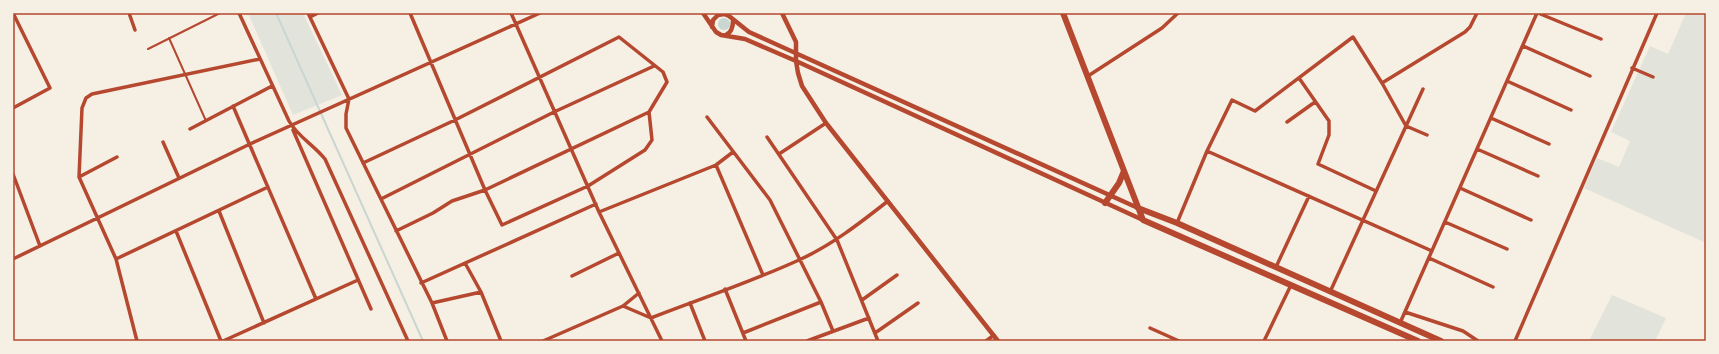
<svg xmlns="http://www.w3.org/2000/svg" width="1719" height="354" font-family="'PT Sans Narrow',sans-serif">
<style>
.green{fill:#e2e4dc}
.water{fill:#c9d6d2}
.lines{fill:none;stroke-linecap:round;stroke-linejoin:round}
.stream{stroke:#c9d6d2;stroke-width:2}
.service{stroke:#b5482f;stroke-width:2}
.minor{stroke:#b5482f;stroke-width:3.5}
.tertiary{stroke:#b5482f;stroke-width:4.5}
.primary{stroke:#b5482f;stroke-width:6}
.neatline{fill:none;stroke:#b5482f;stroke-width:1.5}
</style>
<rect width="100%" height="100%" fill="#f6efe4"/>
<path class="green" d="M248 13H303L342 95 293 115Z
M1686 13H1706V243L1584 188 1597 158 1619 167 1630 141 1611 132 1650 46 1668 54Z
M1612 295 1666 318 1655 341H1589Z"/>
<path class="water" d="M718 24a6 6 0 1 1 12 0a6 6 0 1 1-12 0Z"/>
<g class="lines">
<path class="stream" d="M276 13 423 341"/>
<path class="service" d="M169 38 206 121
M148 49 220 13"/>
<path class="minor" d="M129 13 135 30
M239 13 289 121C298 137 313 144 325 159L408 341
M308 13 349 99 346 114V128L432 303 447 341
M410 13 485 190 502 225 588 186 645 150 652 140 649 112
M511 13 599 212 662 341
M1538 13 1601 39
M310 17 318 13
M1523 46 1590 76
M1632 68 1653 77
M1088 76 1162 28 1178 13
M1299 78 1329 121V135L1318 164 1376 191
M1507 81 1571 110
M1382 83 1465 32 1470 27 1477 13
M233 106 316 299
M13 108 50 88 14 15
M707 117 770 200 821 302 833 331
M1491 118 1549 144
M1287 122 1315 102
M190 129 272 86
M293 130 371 309
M767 137 837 240 878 341
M163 142 179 178
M1477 149 1538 176
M1207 151 1432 251
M779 154 826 123
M363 163 455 120 619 37 663 72 667 82 649 112 485 190 452 201 433 213 396 231
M716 165 763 275
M13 174 40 246
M79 177 117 157
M1460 188 1531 220
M381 199 554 112 654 66
M219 211 264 323
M599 212 716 165 733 152
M1445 222 1507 249
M1177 223 1207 151 1232 100 1255 111 1353 37 1382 83 1406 126 1427 135
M176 231 221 341
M1429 258 1493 287
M13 259 250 144 540 13
M116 259 268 187
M465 263 481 292 501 341
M1276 267 1309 196
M572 276 619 253
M421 283 596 204
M725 289 746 341
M1330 292 1423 89
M862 300 897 275
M432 303 481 292
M690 303 705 341
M623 306 651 318C700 299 751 282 799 260 832 245 860 223 888 201
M1405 312 1463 331 1478 341
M1400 323 1537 13
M1150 328 1179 341
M743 333 821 302
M875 333 918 303
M137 341 116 259 79 177 82 108 86 98 92 94 260 59
M223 341 358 280
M543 341 623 306 639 293
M807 341 869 318
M986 341 994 335
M1264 341 1291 285
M1515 341 1657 13"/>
<path class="tertiary" d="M703 13 716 32 721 35 745 39 796 61 1143 220
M722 13 729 16 749 32 1138 208
M782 13 796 42V61L798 73 802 86 826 123 998 341
M712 27 713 20 718 15 724 14
M726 35C732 32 733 27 733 21"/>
<path class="primary" d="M1063 13 1143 220 1418 341
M1105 203 1119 183 1124 171
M1138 208 1177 223 1441 341"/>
</g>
<rect width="1719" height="354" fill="none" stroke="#f6efe4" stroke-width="28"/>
<rect x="14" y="14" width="1691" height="326" class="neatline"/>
</svg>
